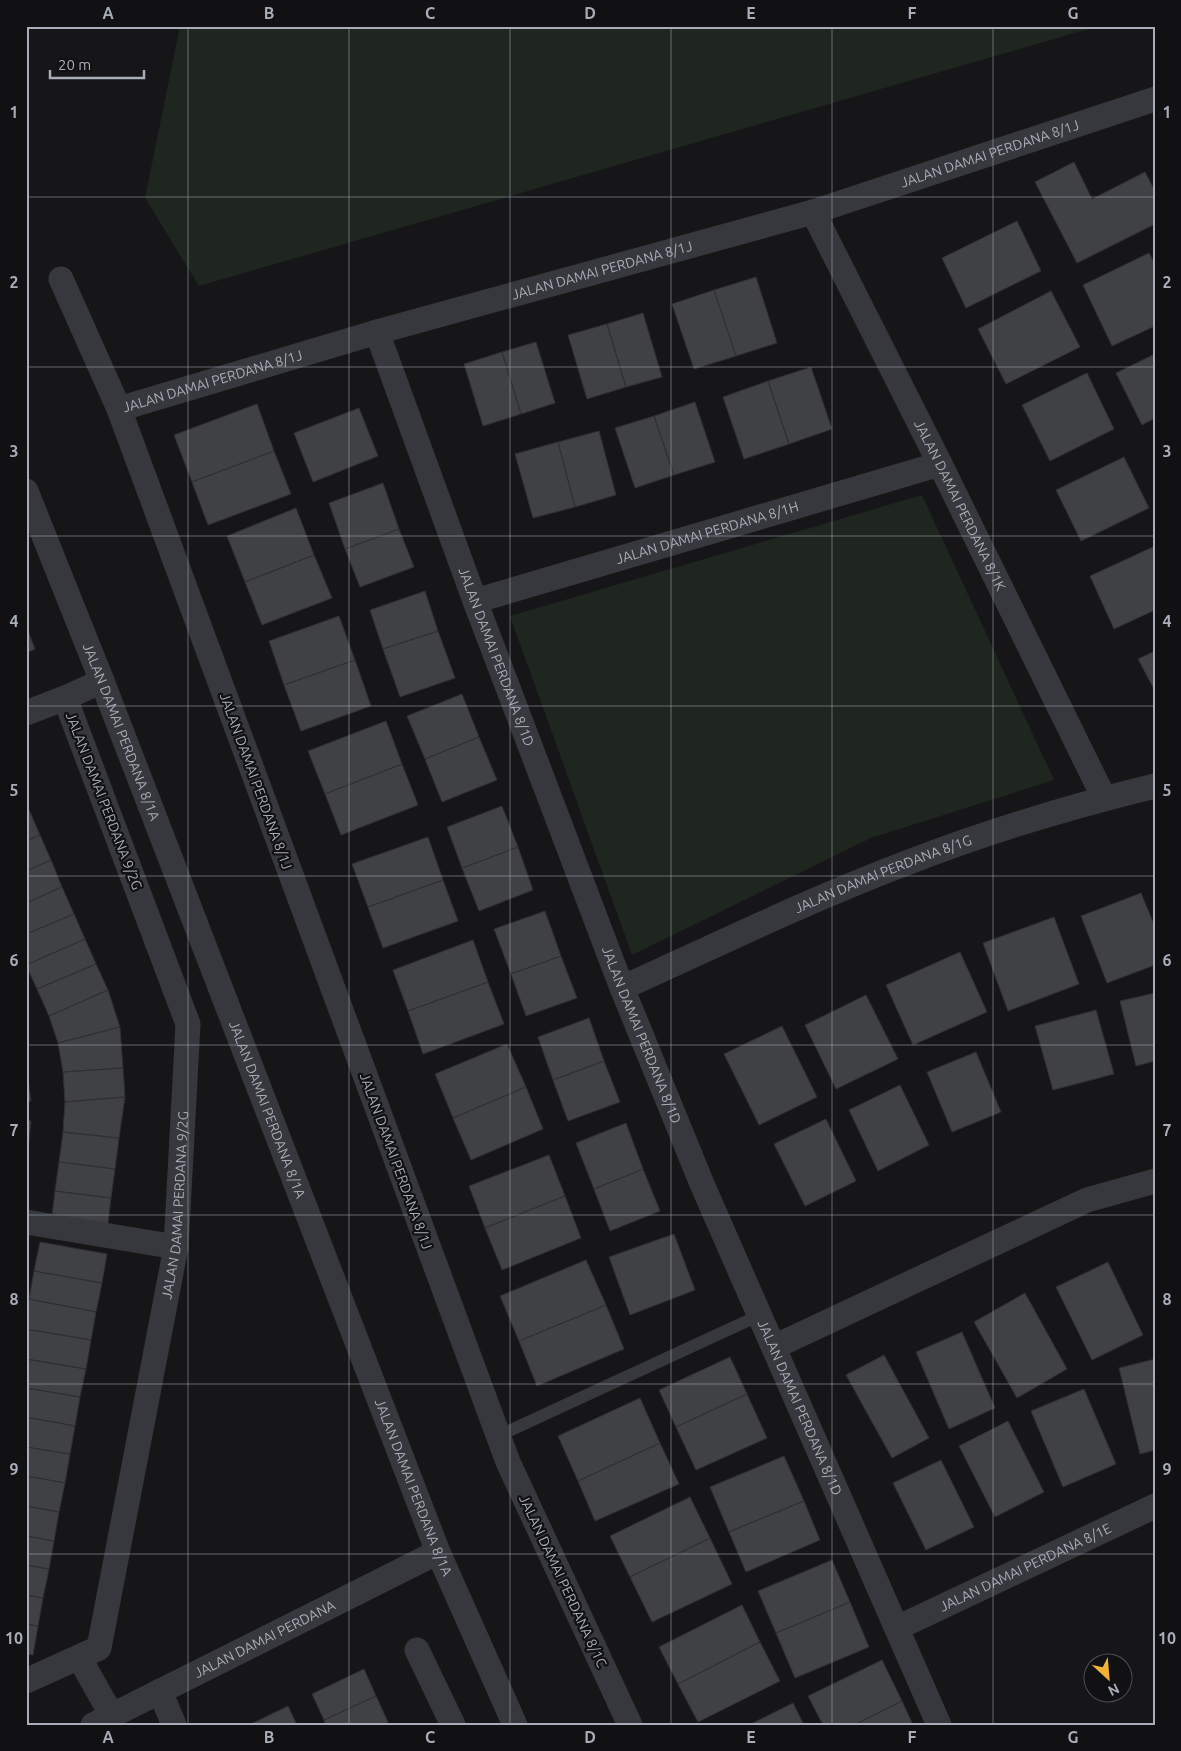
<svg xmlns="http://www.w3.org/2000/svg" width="1181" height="1751" font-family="Ubuntu,sans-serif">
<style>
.green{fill:#1e261f}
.building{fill:#404145;stroke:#303034}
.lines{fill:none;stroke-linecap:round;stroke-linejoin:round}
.service{stroke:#37383d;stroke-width:12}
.minor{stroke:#37383d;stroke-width:25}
.grid{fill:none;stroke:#a8adb8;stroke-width:1;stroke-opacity:0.55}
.labels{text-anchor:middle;stroke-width:4.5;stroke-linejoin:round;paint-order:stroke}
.street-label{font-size:14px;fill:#a8adb8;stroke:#111113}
.neatline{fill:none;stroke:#a8adb8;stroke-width:2}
.grid-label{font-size:16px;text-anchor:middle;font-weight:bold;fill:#a8adb8}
</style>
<rect width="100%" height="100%" fill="#161618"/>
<path class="green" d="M180 26H1099L199 286 145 198Z
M922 495 1054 780 871 838 632 955 510 616Z"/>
<path class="building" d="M1074 162 1092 199 1145 172 1155 191V224L1077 263 1035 182Z
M1017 221 1041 271 966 308 942 258Z
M1149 253 1155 264V326L1112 346 1083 285Z
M756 277 777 343 736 356 714 290Z
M714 290 736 356 694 369 672 304Z
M1051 291 1080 347 1006 384 978 329Z
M643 313 662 377 626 387 607 324Z
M607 324 626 387 587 399 568 335Z
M536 342 555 403 521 414 502 352Z
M502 352 521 414 483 426 464 364Z
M1155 354V418L1142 425 1116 373Z
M811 367 832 429 789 444 768 381Z
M1087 373 1114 429 1050 461 1022 405Z
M768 381 789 444 744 459 723 397Z
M695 402 715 462 674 475 654 416Z
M257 404 274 451 192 482 174 435Z
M359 408 378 456 313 482 294 433Z
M654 416 674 475 635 488 615 428Z
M599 431 616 495 575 507 558 442Z
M558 442 575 507 533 518 515 454Z
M274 451 291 494 208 525 192 482Z
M1124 457 1149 508 1081 541 1056 490Z
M383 483 399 529 345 549 329 503Z
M296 508 314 555 245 582 227 536Z
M399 529 414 567 360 587 345 549Z
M1155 546V610L1114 629 1090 576Z
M314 555 332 598 262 625 245 582Z
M425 591 438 631 383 649 370 610Z
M339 616 355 660 284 685 269 641Z
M26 626 35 649 26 653Z
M438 631 455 678 400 697 383 649Z
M1155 651V691L1138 659Z
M355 660 371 706 301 731 284 685Z
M462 694 479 737 425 759 407 716Z
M386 721 402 764 325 794 308 751Z
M479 737 497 780 442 802 425 759Z
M402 764 418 805 341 835 325 794Z
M502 806 518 847 462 868 447 827Z
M29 810 40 835 26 841V811Z
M40 835 51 860 26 871V841Z
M428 837 443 880 368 907 352 864Z
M518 847 533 890 479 911 462 868Z
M51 860 62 887 26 903V871Z
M443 880 458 921 383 948 368 907Z
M62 887 74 914 26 934V903Z
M1141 893 1155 927V965L1107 983 1081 916Z
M545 911 561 956 511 974 494 929Z
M74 914 85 939 26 965V934Z
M1054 917 1079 984 1008 1011 983 943Z
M85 939 96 964 37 989 26 965Z
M473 940 488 982 408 1011 393 970Z
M960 952 987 1012 913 1045 886 985Z
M561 956 577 998 526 1016 511 974Z
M96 964 108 990 49 1016 37 989Z
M488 982 504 1024 423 1054 408 1011Z
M108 990 120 1027 58 1043 49 1016Z
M1155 993V1061L1136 1066 1120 1001Z
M866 995 898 1059 836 1089 805 1025Z
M1096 1010 1114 1074 1053 1090 1035 1026Z
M589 1018 604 1061 553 1080 538 1037Z
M782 1026 817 1097 759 1125 724 1054Z
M120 1027 123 1068 63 1072 58 1043Z
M507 1044 526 1087 453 1118 435 1074Z
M976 1052 1001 1112 952 1132 927 1072Z
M604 1061 620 1102 568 1121 553 1080Z
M26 1066 31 1101H26Z
M123 1068 125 1097 65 1102 63 1072Z
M900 1085 929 1145 878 1171 849 1110Z
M526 1087 543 1129 471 1160 453 1118Z
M125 1097 119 1138 63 1132 65 1102Z
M826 1119 856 1181 805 1206 774 1144Z
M26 1120 31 1121 28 1149H26Z
M626 1123 643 1169 594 1189 576 1143Z
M63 1132 119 1138 115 1169 59 1162Z
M549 1155 565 1196 485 1228 469 1186Z
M59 1162 115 1169 111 1198 55 1191Z
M643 1169 660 1211 610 1231 594 1189Z
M55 1191 111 1198 107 1231 51 1224Z
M565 1196 581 1238 502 1270 485 1228Z
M674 1234 695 1290 630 1315 609 1257Z
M40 1242 107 1254 102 1283 34 1271Z
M586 1260 606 1305 519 1341 500 1296Z
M1108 1262 1143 1335 1092 1360 1056 1287Z
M34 1271 102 1283 96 1312 29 1299Z
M1025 1293 1067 1369 1017 1398 974 1322Z
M29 1299 96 1312 91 1340 26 1329V1314Z
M606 1305 624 1349 537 1386 519 1341Z
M26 1329 91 1340 86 1369 26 1359Z
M962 1332 995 1408 949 1429 916 1352Z
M884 1355 929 1438 892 1458 846 1375Z
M730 1357 747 1394 676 1427 659 1390Z
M26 1359 86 1369 80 1397 26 1388Z
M1155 1359V1450L1140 1454 1119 1368Z
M26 1388 80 1397 75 1426 26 1417Z
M1084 1389 1116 1464 1063 1487 1031 1411Z
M747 1394 767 1438 696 1470 676 1427Z
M640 1398 660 1443 578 1481 558 1436Z
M26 1417 75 1426 70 1454 26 1447Z
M1008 1421 1044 1492 995 1517 959 1446Z
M660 1443 679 1484 595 1521 578 1481Z
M26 1447 70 1454 65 1483 26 1476Z
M784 1456 804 1501 729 1532 710 1487Z
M941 1460 974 1527 926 1550 893 1483Z
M26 1476 65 1483 59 1512 26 1506Z
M690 1497 710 1538 630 1577 610 1536Z
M804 1501 820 1540 746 1572 729 1532Z
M26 1506 59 1512 54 1541 26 1536Z
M26 1536 54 1541 49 1569 26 1565Z
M710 1538 732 1584 652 1622 630 1577Z
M832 1560 850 1602 776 1633 758 1591Z
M26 1565 49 1569 43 1598 26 1595Z
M26 1595 43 1598 38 1626 26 1624Z
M850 1602 869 1647 795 1678 776 1633Z
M742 1605 760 1642 678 1684 659 1647Z
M26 1624 38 1626 33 1655 26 1654Z
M760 1642 780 1681 698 1722 678 1684Z
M882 1660 902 1701 854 1725H823L808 1696Z
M364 1669 376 1696 324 1720 312 1694Z
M376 1696 388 1722 383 1725H326L324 1720Z
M902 1701 913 1725H854Z
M793 1703 804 1725H749Z
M288 1706 297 1725H249Z"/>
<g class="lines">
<path class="service" d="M498 1436 760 1315"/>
<g class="minor">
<path id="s1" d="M813 212 940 464 1104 798"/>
<path d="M61 279 119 409"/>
<path id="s2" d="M377 332 475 601 622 988 702 1184 939 1725"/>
<path id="s3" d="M26 491 102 681 438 1552 515 1725"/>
<path id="s4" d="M475 601 940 464"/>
<path d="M26 713 65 698 102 681"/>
<path id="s5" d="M622 988C717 945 811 899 909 862 989 831 1072 806 1155 786"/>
<path d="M26 1222 176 1247"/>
<path d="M774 1347 1087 1200 1155 1181"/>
<path id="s6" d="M897 1628 1155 1506"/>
<path d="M417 1650 453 1725"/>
<path d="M79 1657 112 1716"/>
<path id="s7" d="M26 1681 99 1648 176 1247 188 1024 65 698"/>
<path d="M160 1691 174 1725"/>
<path id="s8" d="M93 1725 438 1552"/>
<path id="s9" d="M630 1725 508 1462 119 409 377 332 813 212 1155 99"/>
</g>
</g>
<path class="grid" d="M188 26V1725M349 26V1725M510 26V1725M671 26V1725M832 26V1725M993 26V1725M26 197H1155M26 367H1155M26 536H1155M26 706H1155M26 876H1155M26 1045H1155M26 1215H1155M26 1384H1155M26 1554H1155"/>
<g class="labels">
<g class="street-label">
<text dy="5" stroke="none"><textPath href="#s9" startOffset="2320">JALAN DAMAI PERDANA 8/1J</textPath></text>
<text dy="5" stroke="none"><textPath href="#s9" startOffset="1915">JALAN DAMAI PERDANA 8/1J</textPath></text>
<text dy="5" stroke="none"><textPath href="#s9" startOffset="1510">JALAN DAMAI PERDANA 8/1J</textPath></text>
<text dy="5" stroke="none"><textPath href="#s1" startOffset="328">JALAN DAMAI PERDANA 8/1K</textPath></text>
<text dy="5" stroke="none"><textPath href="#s4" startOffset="242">JALAN DAMAI PERDANA 8/1H</textPath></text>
<text dy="5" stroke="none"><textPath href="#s2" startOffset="346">JALAN DAMAI PERDANA 8/1D</textPath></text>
<text dy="5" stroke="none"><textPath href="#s3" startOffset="259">JALAN DAMAI PERDANA 8/1A</textPath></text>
<text transform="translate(256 781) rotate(70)" y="5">JALAN DAMAI PERDANA 8/1J</text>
<text transform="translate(104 801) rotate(69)" y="5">JALAN DAMAI PERDANA 9/2G</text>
<text dy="5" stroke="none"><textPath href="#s5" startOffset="285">JALAN DAMAI PERDANA 8/1G</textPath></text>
<text dy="5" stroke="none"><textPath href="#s2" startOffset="751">JALAN DAMAI PERDANA 8/1D</textPath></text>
<text dy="5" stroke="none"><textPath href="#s3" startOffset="664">JALAN DAMAI PERDANA 8/1A</textPath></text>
<text transform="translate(396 1161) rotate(70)" y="5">JALAN DAMAI PERDANA 8/1J</text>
<text dy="5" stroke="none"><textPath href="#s7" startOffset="530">JALAN DAMAI PERDANA 9/2G</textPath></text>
<text dy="5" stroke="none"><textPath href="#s2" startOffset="1156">JALAN DAMAI PERDANA 8/1D</textPath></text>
<text dy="5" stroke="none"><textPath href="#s3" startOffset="1069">JALAN DAMAI PERDANA 8/1A</textPath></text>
<text dy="5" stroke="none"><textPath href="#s6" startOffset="142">JALAN DAMAI PERDANA 8/1E</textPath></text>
<text transform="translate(563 1581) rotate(65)" y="5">JALAN DAMAI PERDANA 8/1C</text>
<text dy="5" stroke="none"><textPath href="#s8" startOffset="192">JALAN DAMAI PERDANA</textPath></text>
</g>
</g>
<rect width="1181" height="1751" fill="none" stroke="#111113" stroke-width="55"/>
<g transform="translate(1108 1678) rotate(154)"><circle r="24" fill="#111113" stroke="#4d4f55"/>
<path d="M0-4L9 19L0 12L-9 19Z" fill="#f2b134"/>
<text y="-8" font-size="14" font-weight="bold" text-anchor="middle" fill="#a8adb8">N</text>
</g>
<path d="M50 70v8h94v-8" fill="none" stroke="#a8adb8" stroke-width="2.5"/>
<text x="58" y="70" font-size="15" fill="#a8adb8" stroke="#111113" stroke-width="4" paint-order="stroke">20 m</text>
<rect x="28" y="28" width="1126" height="1696" class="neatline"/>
<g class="grid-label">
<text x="108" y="19">A</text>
<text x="269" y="19">B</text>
<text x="430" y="19">C</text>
<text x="590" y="19">D</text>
<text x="751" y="19">E</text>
<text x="912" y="19">F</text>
<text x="1073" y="19">G</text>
<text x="14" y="118">1</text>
<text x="1167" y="118">1</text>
<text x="14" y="288">2</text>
<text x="1167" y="288">2</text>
<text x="14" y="457">3</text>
<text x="1167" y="457">3</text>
<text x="14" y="627">4</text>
<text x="1167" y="627">4</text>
<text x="14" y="796">5</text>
<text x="1167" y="796">5</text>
<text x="14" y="966">6</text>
<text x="1167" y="966">6</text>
<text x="14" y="1136">7</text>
<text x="1167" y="1136">7</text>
<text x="14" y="1305">8</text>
<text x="1167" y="1305">8</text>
<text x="14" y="1475">9</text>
<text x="1167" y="1475">9</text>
<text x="14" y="1644">10</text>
<text x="1167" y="1644">10</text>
<text x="108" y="1743">A</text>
<text x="269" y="1743">B</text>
<text x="430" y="1743">C</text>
<text x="590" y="1743">D</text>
<text x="751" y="1743">E</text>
<text x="912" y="1743">F</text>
<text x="1073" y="1743">G</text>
</g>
</svg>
